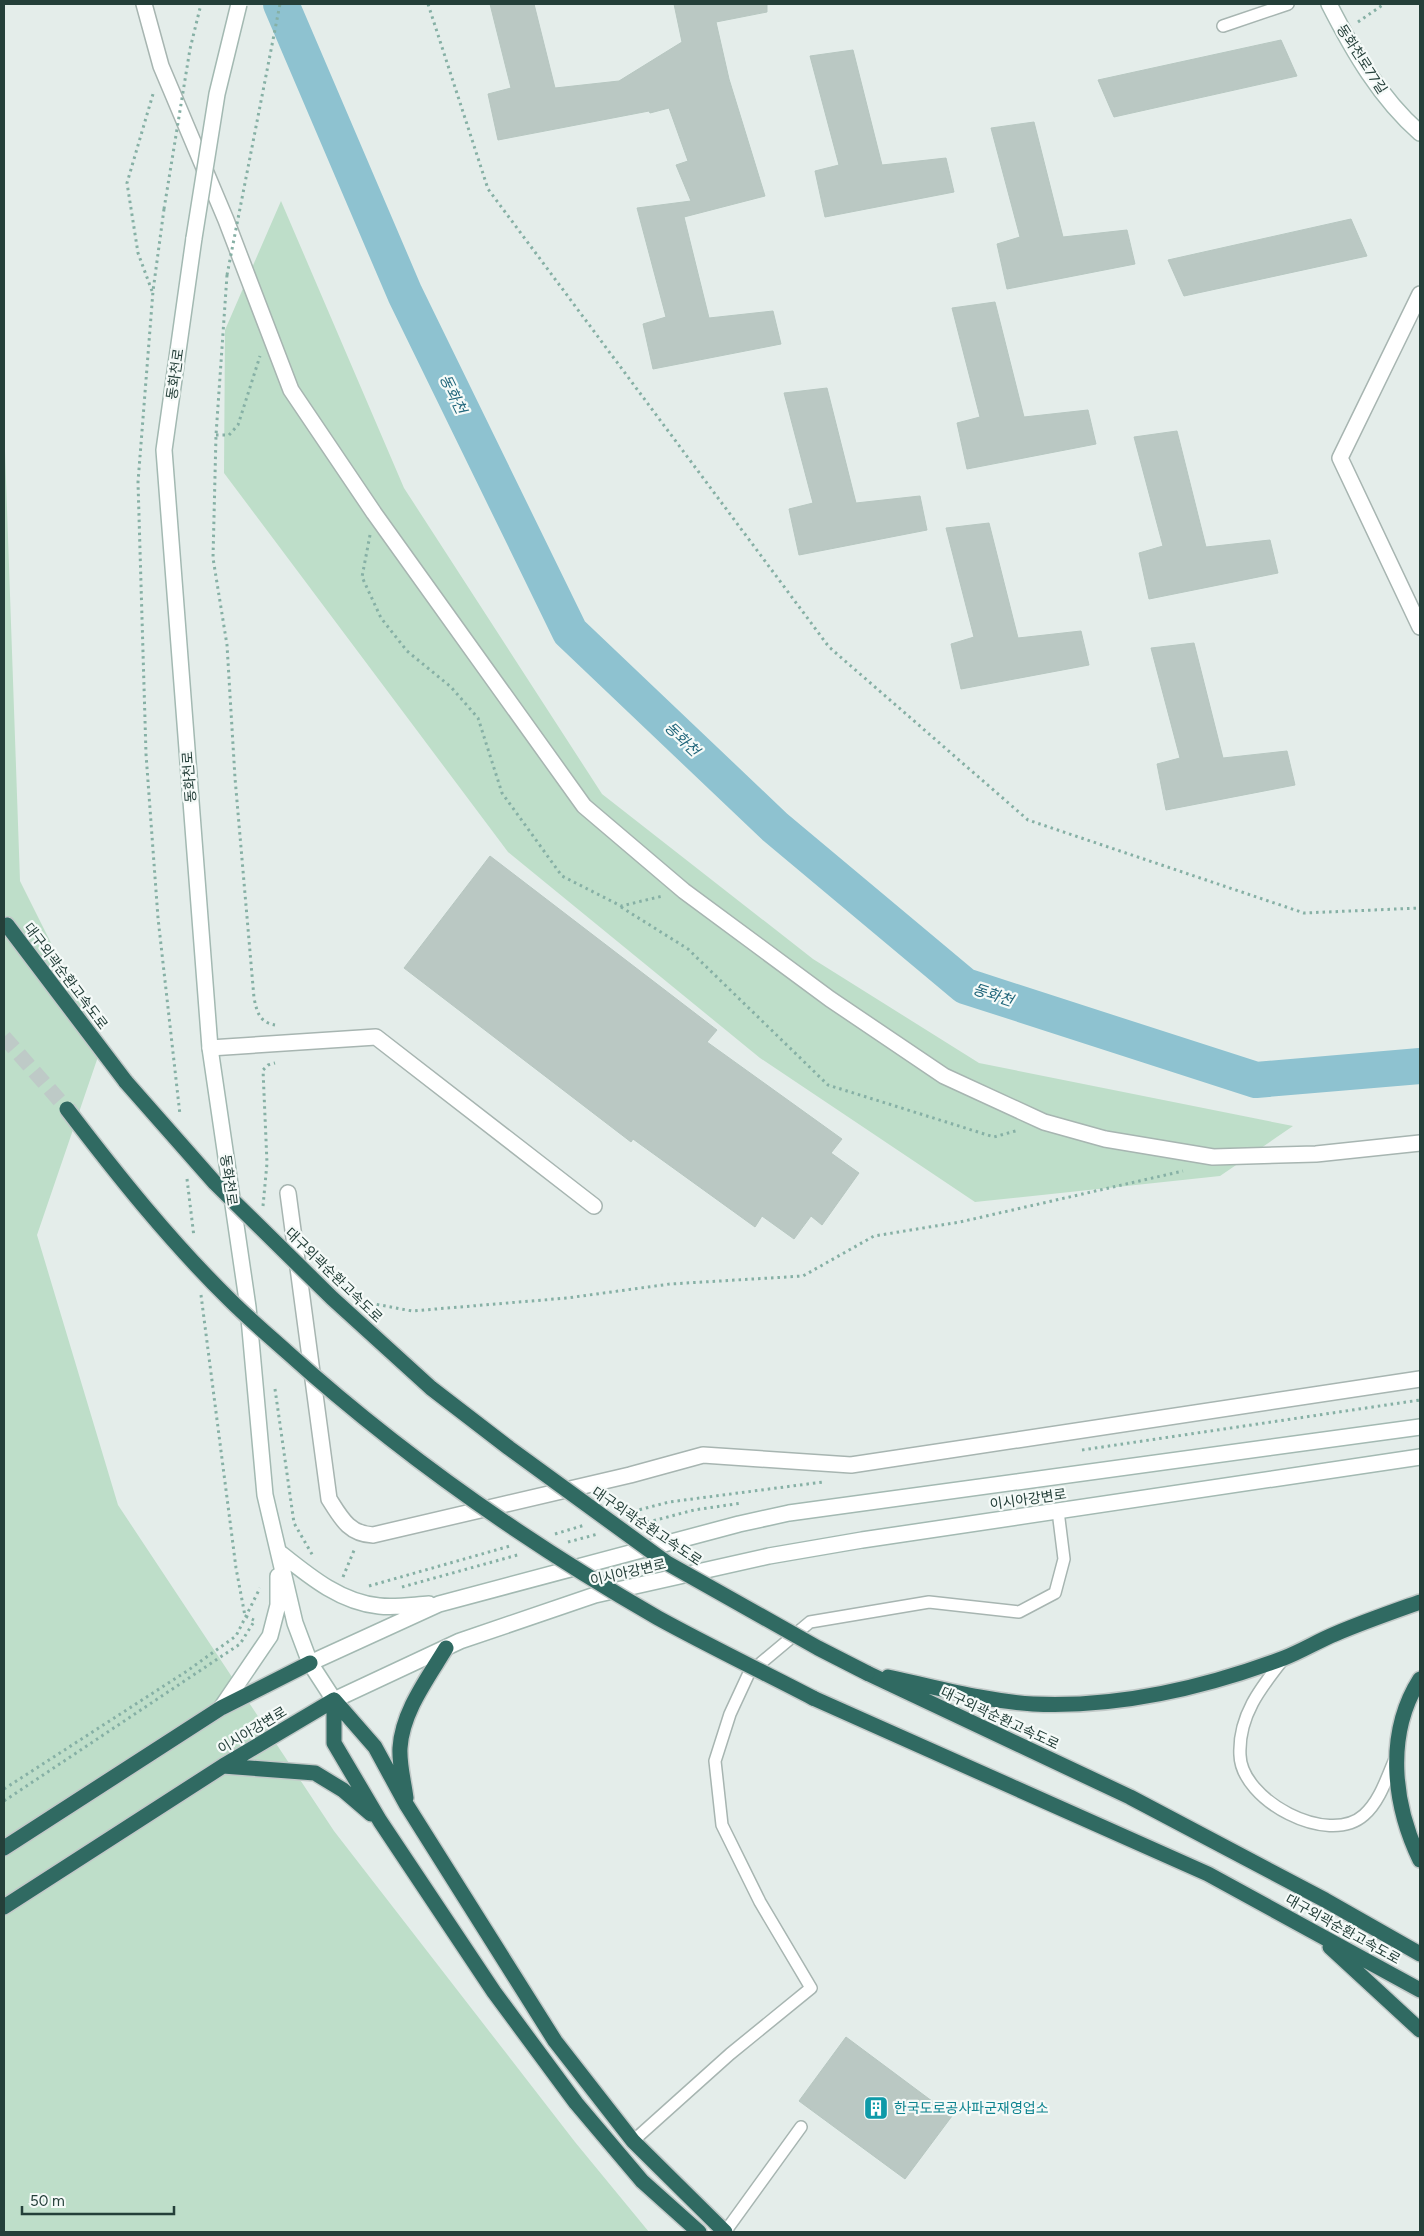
<svg xmlns="http://www.w3.org/2000/svg" width="1424" height="2236" font-family="Figtree,'Noto Sans KR',sans-serif">
<style>
.green{fill:#bedec9}
.lines{fill:none;stroke-linecap:round;stroke-linejoin:round}
.river{stroke:#8ec2d0;stroke-width:36}
.building{fill:#bac8c3;stroke:#b7c7c1}
.highway-tunnel{stroke:#becac7;stroke-width:15;stroke-dasharray:15 8;stroke-linecap:butt}
.lane-casing{stroke:#a7b5b1;stroke-width:14}
.street-casing{stroke:#a7b5b1;stroke-width:18}
.secondary-casing{stroke:#a3b9b2;stroke-width:18}
.highway-casing{stroke:#c2c9c8;stroke-width:18}
.path{stroke:#86b0a5;stroke-width:3;stroke-dasharray:2.5 4;stroke-linecap:butt}
.lane{stroke:#fff;stroke-width:11}
.street{stroke:#fff;stroke-width:15}
.secondary{stroke:#fff;stroke-width:15}
.highway{stroke:#306a62;stroke-width:15}
.secondary-bridge-casing{stroke:#a3b9b2;stroke-width:18;stroke-linecap:butt}
.highway-bridge-casing{stroke:#c2c9c8;stroke-width:18;stroke-linecap:butt}
.path-bridge{stroke:#86b0a5;stroke-width:3;stroke-dasharray:2.5 4;stroke-linecap:butt}
.secondary-bridge{stroke:#fff;stroke-width:15}
.highway-bridge{stroke:#306a62;stroke-width:15}
.labels{text-anchor:middle;stroke-width:4.5;stroke-linejoin:round;paint-order:stroke}
.street-label{font-size:14px;fill:#243f39;stroke:#f5faf8}
.culture-label{font-size:14px;fill:#0d838f;stroke:#f5faf8;text-anchor:start}
.water-label{font-size:15px;font-style:italic;fill:#1f657a;stroke:#f5faf8}
</style>
<rect width="100%" height="100%" fill="#e4edea"/>
<path class="green" d="M281 201 404 488 602 794 813 959 979 1063 1293 1126 1220 1176 975 1202 760 1058 508 852 224 473 225 330Z
M4 423 20 881 102 1045 37 1235 118 1505 334 1831 575 2142 649 2232H4Z"/>
<g class="lines">
<path class="river" d="M281 4 405 294 570 632 775 827 965 986 1256 1080 1420 1066"/>
</g>
<path class="building" d="M490 4H534L555 88 619 81 682 42 674 4H767V12L716 22 729 79 765 196 684 217 709 318 773 311 781 344 653 369 643 324 666 317 637 208 691 201 676 165 688 161 669 108 650 113 649 111 498 140 488 94 511 88Z
M1281 40 1297 76 1114 117 1098 80Z
M853 50 882 165 946 158 954 192 825 217 815 171 839 165 810 56Z
M1034 122 1063 237 1127 230 1135 264 1007 289 997 244 1020 237 991 128Z
M1351 219 1367 256 1184 296 1168 260Z
M995 302 1024 417 1088 410 1096 444 967 469 957 423 980 417 952 308Z
M827 388 856 503 920 496 927 530 799 555 789 509 813 503 784 393Z
M1177 431 1206 547 1270 540 1278 573 1149 599 1139 553 1163 546 1134 437Z
M989 523 1018 638 1081 631 1089 665 961 689 951 644 974 637 946 528Z
M1194 643 1223 758 1287 751 1295 785 1166 810 1157 764 1180 758 1151 648Z
M490 856 717 1030 707 1042 842 1139 831 1153 859 1173 822 1225 811 1216 794 1239 762 1216 755 1227 633 1139 631 1142 404 968Z
M846 2037 952 2116 905 2179 799 2101Z"/>
<g class="lines">
<path class="highway-tunnel" d="M4 1037 67 1109"/>
<defs>
<path id="lane" d="M1223 26 1288 4
M1285 1657C1262 1686 1238 1715 1240 1755 1241 1800 1328 1847 1364 1815 1380 1801 1387 1777 1395 1759
M633 2141 730 2054 811 1988 760 1902 722 1825 715 1761 730 1714 749 1673 810 1622 929 1602 1019 1612 1055 1593 1064 1559 1058 1511
M725 2232 801 2127"/>
<path id="street" d="M144 4 161 66 226 220 291 390 374 513 584 806 684 891 830 999 944 1076 1044 1122 1105 1139 1213 1157 1316 1154 1420 1143
M1420 294 1340 458 1420 627
M210 1048 376 1037 594 1206
M288 1193 329 1499C341 1518 349 1534 373 1535L630 1475 703 1455 851 1465 1420 1379"/>
<path id="secondary" d="M1329 4C1353 51 1380 98 1420 133
M194 238 164 450 210 1048 248 1307 265 1495 295 1623 310 1663 334 1700 460 1641 595 1595 769 1556 862 1540 1420 1457
M279 1552C309 1576 340 1602 379 1606 395 1608 413 1605 429 1604
M310 1663 439 1604 739 1524 789 1513 1420 1427
M221 1708 270 1636 278 1605V1576"/>
<path id="highway" d="M7 925 126 1082
M867 1673 1130 1797 1325 1900 1420 1954
M888 1677C936 1687 984 1701 1033 1704 1119 1708 1204 1688 1284 1658 1302 1651 1318 1641 1335 1634 1363 1622 1392 1612 1420 1602
M1420 1679C1385 1734 1393 1804 1420 1860
M813 1698 1208 1874 1420 1990
M334 1700 375 1747 406 1804 555 2041 633 2141 725 2232
M334 1700V1743L380 1821 494 1992 576 2103 642 2181 699 2232
M223 1766 315 1773 343 1790 371 1814
M406 1798C404 1782 399 1764 400 1748 402 1712 428 1678 446 1648
M4 1848 221 1708 310 1663
M4 1907 223 1766 334 1700
M1330 1947 1420 2030"/>
</defs>
<use href="#lane" class="lane-casing"/>
<use href="#street" class="street-casing"/>
<use href="#secondary" class="secondary-casing"/>
<use href="#highway" class="highway-casing"/>
<path class="path" d="M428 4 488 189 829 647 1028 820 1304 913 1420 908
M1358 22 1384 4
M164 209 153 291 138 482 146 754 158 918 180 1115
M227 275 216 435 213 558 227 645 235 778 254 998C257 1012 259 1022 275 1025
M152 291 138 253 127 183 153 94
M216 435H229L238 425 260 356
M370 535 362 577 381 618 407 651 451 687 478 718 502 793 562 876 621 906 663 896
M621 907 688 949 828 1085 994 1137 1019 1130
M187 1179 194 1237
M263 1206 267 1163 263 1070 268 1065 275 1063
M201 1295 236 1568 245 1616 254 1620
M364 1302 412 1311 567 1298 670 1284 803 1276 874 1236 960 1222 1183 1171
M275 1389 294 1523 313 1556
M1082 1450 1420 1400
M627 1513 669 1502 823 1482
M641 1524 694 1510 742 1503
M555 1534 585 1525
M568 1542 598 1534
M343 1577 355 1548
M369 1586 510 1546
M402 1587 521 1554
M4 1789 187 1671 236 1636 260 1588
M4 1801 240 1644 255 1620"/>
<use href="#lane" class="lane"/>
<use href="#street" class="street"/>
<use href="#secondary" class="secondary"/>
<use href="#highway" class="highway"/>
<defs>
<path id="secondary-bridge" d="M194 238 217 94 239 4"/>
<path id="highway-bridge" d="M126 1082 215 1183 332 1298 431 1388 509 1448 667 1563 818 1648 867 1673
M67 1109C118 1176 170 1241 230 1300 248 1318 268 1335 287 1352 400 1454 526 1542 658 1618 709 1646 761 1671 813 1698"/>
</defs>
<use href="#secondary-bridge" class="secondary-bridge-casing"/>
<use href="#highway-bridge" class="highway-bridge-casing"/>
<path class="path-bridge" d="M164 209 190 49 201 4
M227 275 280 4"/>
<use href="#secondary-bridge" class="secondary-bridge"/>
<use href="#highway-bridge" class="highway-bridge"/>
</g>
<defs>
<symbol id="building-square" viewBox="-11 -11 22 22"><rect x="-9" y="-9" width="18" height="18" rx="4" fill="#0f9aa8" stroke="#f5faf8"/><path d="M-4-6H4V6H1V3H-1V6H-4ZM-2.5-4.3h1.7v1.8h-1.7ZM.8-4.3h1.7v1.8H.8ZM-2.5-1h1.7V.8h-1.7ZM.8-1h1.7V.8H.8Z" fill="#fff"/></symbol>
</defs>
<g fill-rule="evenodd">
<use href="#building-square" x="862" y="2094" width="28" height="28"/>
</g>
<g class="labels">
<g class="street-label">
<text transform="translate(1362 59) rotate(57)" y="5">동화천로77길</text>
<text transform="translate(175 374) rotate(-82)" y="5">동화천로</text>
<text transform="translate(189 777) rotate(-94)" y="5">동화천로</text>
<text transform="translate(66 976) rotate(53)" y="5">대구외곽순환고속도로</text>
<text transform="translate(229 1180) rotate(82)" y="5">동화천로</text>
<text transform="translate(334 1275) rotate(44)" y="5">대구외곽순환고속도로</text>
<text transform="translate(1028 1499) rotate(-8)" y="5">이시아강변로</text>
<text transform="translate(647 1526) rotate(34)" y="5">대구외곽순환고속도로</text>
<text transform="translate(628 1572) rotate(-13)" y="5">이시아강변로</text>
<text transform="translate(1000 1718) rotate(25)" y="5">대구외곽순환고속도로</text>
<text transform="translate(252 1730) rotate(-31)" y="5">이시아강변로</text>
<text transform="translate(1343 1929) rotate(29)" y="5">대구외곽순환고속도로</text>
</g>
<g class="culture-label">
<text x="894" y="2113">한국도로공사파군재영업소</text>
</g>
<g class="water-label">
<text transform="translate(453 394) rotate(64)" y="5">동화천</text>
<text transform="translate(682 739) rotate(44)" y="5">동화천</text>
<text transform="translate(993 995) rotate(18)" y="5">동화천</text>
</g>
</g>
<rect width="1424" height="2236" fill="none" stroke="#243f39" stroke-width="10"/>
<path d="M22 2206v8h152v-8" fill="none" stroke="#243f39" stroke-width="2.5"/>
<text x="30" y="2206" font-size="15" fill="#243f39" stroke="#f5faf8" stroke-width="4" paint-order="stroke">50 m</text>
</svg>
